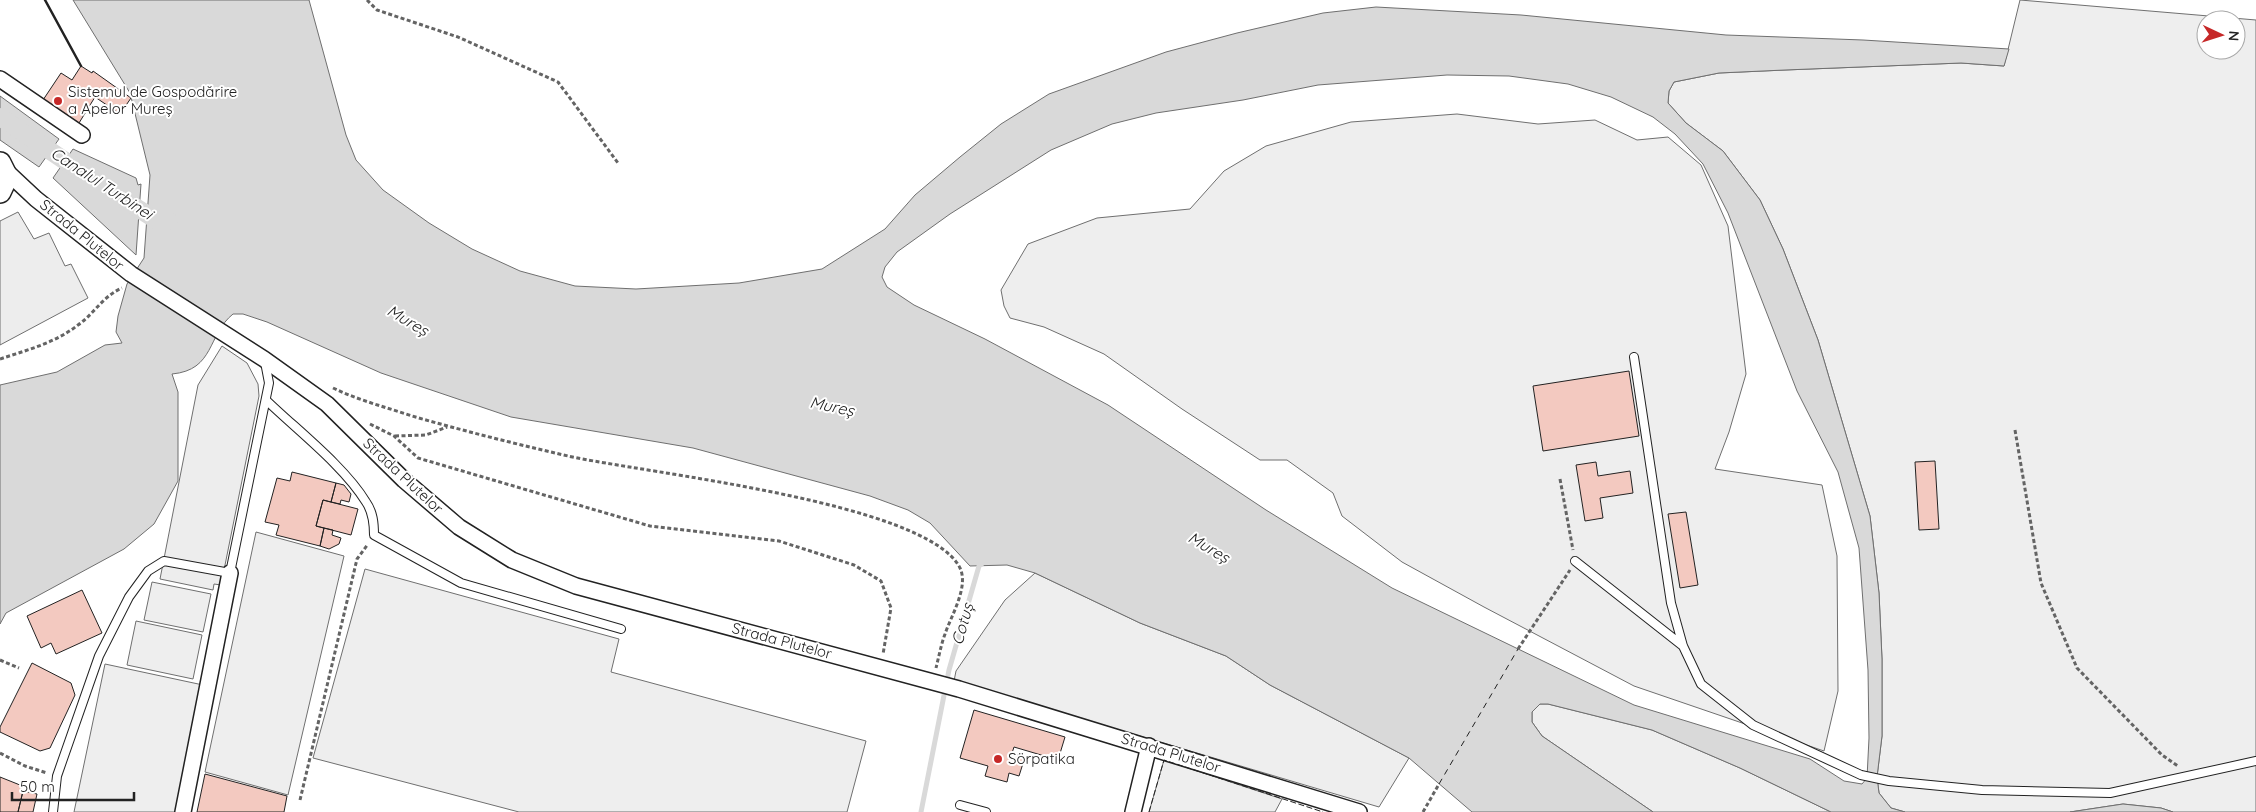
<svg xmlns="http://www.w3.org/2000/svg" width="2256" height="812" font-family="Quicksand,sans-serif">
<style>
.green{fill:#eee;stroke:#6f6f6f;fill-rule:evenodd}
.parking{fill:#ededed;stroke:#6f6f6f}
.water{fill:#d9d9d9;stroke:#6f6f6f;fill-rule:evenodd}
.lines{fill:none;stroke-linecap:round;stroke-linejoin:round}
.stream{stroke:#d9d9d9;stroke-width:5}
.canal{stroke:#d9d9d9;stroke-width:18}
.ferry{stroke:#222;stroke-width:1;stroke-dasharray:6 5;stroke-linecap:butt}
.building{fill:#f3c9c0;stroke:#222}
.lane-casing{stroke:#222;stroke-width:10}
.street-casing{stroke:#222;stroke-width:18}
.secondary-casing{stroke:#222;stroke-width:24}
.path{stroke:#646464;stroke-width:3;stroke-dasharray:4 2.5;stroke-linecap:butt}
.lane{stroke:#fff;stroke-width:8}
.street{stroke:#fff;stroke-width:15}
.secondary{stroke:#fff;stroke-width:21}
.fence{stroke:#222;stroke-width:1;stroke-dasharray:6 2.5;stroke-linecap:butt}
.wall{stroke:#222;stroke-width:2.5}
.poi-dot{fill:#c62828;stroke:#fff;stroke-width:2}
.labels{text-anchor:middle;stroke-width:4;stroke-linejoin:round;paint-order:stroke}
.poi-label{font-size:15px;fill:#222;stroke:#fff;text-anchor:start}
.street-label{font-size:15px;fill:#222;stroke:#fff}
.water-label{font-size:16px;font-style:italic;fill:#222;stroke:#fff}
</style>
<rect width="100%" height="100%" fill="#fff"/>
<path class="green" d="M2020 0 2256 20V812H2173L2161 808 2123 804 2070 812H1905L1891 808 1879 793 1877 777 1882 736V659L1879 593 1870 516 1818 340 1783 249 1760 200 1723 151 1686 123 1668 103 1669 91 1674 82 1719 73 1785 70 1961 63 2004 66ZM2206 20H2236V50H2206Z
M1457 114 1538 124 1595 120 1637 140 1668 137 1701 165 1728 226 1746 374 1729 432 1715 469 1822 485 1837 556 1838 691 1824 751 1634 686 1484 607 1402 562 1342 516 1333 493 1287 460H1260L1182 409 1104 354 1044 327 1010 318 1004 306 1001 290 1028 244 1097 218 1190 209 1224 171 1266 146 1351 122Z
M256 532 344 556 288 795 205 772Z
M365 569 619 639 611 672 866 741 847 812H519L313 758Z
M1035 573 1140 623 1226 656 1270 685 1409 758 1379 807 954 681 956 671 1005 600Z
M152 582 211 594 203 632 144 620Z
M136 621 202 635 193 679 127 665Z
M105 664 203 685 176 812H74Z
M1540 704H1548L1652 730 1740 768 1831 812H1653L1542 736 1532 722V712Z
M1164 760 1282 799 1275 812H1149Z"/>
<path class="parking" d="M18 212 34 239 49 233 65 266 71 264 88 298 0 345V221Z
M222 346 247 363 258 384 259 396 221 585 214 584 213 590 160 579 198 385Z"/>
<path class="water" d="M73 0H309L346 135 356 160 383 190 429 223 472 249 520 271 575 286 636 289 739 283 822 269 885 229 915 195 960 157 1001 124 1049 94 1166 52 1237 33 1323 13 1376 7 1521 15 1726 35 1863 40 2009 49 2004 66 1961 63 1785 70 1719 73 1674 82 1669 91 1668 103 1686 123 1723 151 1760 200 1783 249 1818 340 1870 516 1879 593 1882 659V736L1877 777 1879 793 1891 808 1905 812H1831L1740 768 1652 730 1548 704H1540L1532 712V722L1542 736 1653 812H1472L1409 758 1270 685 1226 656 1140 623 1035 573 1007 565 970 566 930 523 908 510 870 496 693 448 511 417 381 373 267 322 243 314H233C207 335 215 370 172 374L178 392V481L154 524 124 549 6 613 0 624V385L57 372 105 345 122 343 116 332 118 316 127 284 144 258 150 175 130 93ZM1447 75 1509 76 1568 84 1611 97 1653 117 1675 134 1703 164 1728 213 1797 391 1838 472 1859 548 1868 670 1869 738 1867 778 1862 784 1844 781 1810 759 1634 705 1392 588 1266 510 1108 405 985 339 914 305 887 287 882 277 885 267 897 252 950 214 1051 150 1112 124 1156 113 1243 100 1318 85Z
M0 96 59 139 39 167 0 140Z
M73 149 136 178 138 185 141 184 136 255 53 178Z
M2123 804 2161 808 2173 812H2070Z"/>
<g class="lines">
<path class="stream" d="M921 812 949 670 979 566 984 562"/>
<path class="canal" d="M0 117 83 173
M120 197 156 220 169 221"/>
<path class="ferry" d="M1439 784 1518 649"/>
</g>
<path class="building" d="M81 66 92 73 93 71 131 98 120 114 95 97 79 123 43 100 61 73 72 80Z
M1629 371 1639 436 1543 451 1533 386Z
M1935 461 1939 529 1919 530 1915 462Z
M1596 462 1598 476 1630 471 1633 493 1600 498 1603 518 1585 521 1576 465Z
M292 472 336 483 331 502 323 500 316 526 324 528 320 546 276 535 279 525 265 522 277 478 290 481Z
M336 483 344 485 351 494 349 502 341 500 340 504 331 502Z
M323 500 358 509 351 535 316 526Z
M1686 512 1698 585 1680 588 1668 514Z
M324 528 333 530 332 535 341 538 339 544 329 549 320 546Z
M82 590 102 633 56 654 51 643 41 648 27 616Z
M32 663 71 683 75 695 50 748 40 751 0 732V727Z
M974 710 1065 737 1058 760 1014 747 1012 753 1025 757 1019 776 1009 773 1007 782 985 776 988 766 960 758Z
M205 774 287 796 284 812H197Z
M0 777 20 785 23 791 18 812H0Z
M23 791 37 794 33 812H18Z"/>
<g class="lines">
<defs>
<path id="lane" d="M1634 357 1671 603 1683 646 1701 684 1753 725 1861 775 1889 781 1982 790 2110 793 2256 761
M266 400C297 430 344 466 366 502 373 512 374 523 374 535L461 583 621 629
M1575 561 1683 646
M960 805 986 812
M53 812 57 776 99 656 129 597 148 571 164 561 230 573 269 383 265 362"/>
<path id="street" d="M0 79 82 135
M5 170 36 199 131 274 264 359 327 404 404 480 459 527 512 560 576 586 959 689 1359 812
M183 812 230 573
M1133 812 1149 746"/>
<path id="secondary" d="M0 163 7 177 0 192"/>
</defs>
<use href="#lane" class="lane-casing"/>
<use href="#street" class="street-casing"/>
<use href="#secondary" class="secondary-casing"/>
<path class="path" d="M367 0 377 10 458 37 558 82 618 163
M0 359C27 350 55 343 78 325 94 314 103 296 122 288
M333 388C358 400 385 407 412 416 464 431 516 444 568 456 644 473 927 502 960 568 969 587 951 616 945 634 941 645 939 656 936 668
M370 424 394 436 418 458 650 526 779 541 854 565 881 581 891 608 883 654
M2015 430 2041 583 2077 668 2162 755 2178 766
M395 436 426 435 447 427
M1560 479 1573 550
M1518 649 1570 570
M0 660 19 668
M0 753 25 766 47 773
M300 800 357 559 368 544
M1423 812 1439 784"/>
<use href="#lane" class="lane"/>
<use href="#street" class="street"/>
<use href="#secondary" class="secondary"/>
<path class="fence" d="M1149 812 1164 760 1323 812"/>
<path class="wall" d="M45 0 81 66"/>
</g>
<g class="poi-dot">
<circle cx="58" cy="101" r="5"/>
<circle cx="998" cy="759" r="5"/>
</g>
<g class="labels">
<g class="poi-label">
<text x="68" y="97">Sistemul de Gospodărire<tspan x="68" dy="17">a Apelor Mureș</tspan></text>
<text x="1008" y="764">Sörpatika</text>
</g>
<g class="street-label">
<text transform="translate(82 235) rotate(39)" y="5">Strada Plutelor</text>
<text transform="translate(403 476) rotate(43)" y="5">Strada Plutelor</text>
<text transform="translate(782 641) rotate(15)" y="5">Strada Plutelor</text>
<text transform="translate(1171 753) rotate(17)" y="5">Strada Plutelor</text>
</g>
<g class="water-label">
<text transform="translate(102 183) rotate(33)" y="6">Canalul Turbinei</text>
<text transform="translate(408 320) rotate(31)" y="6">Mureș</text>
<text transform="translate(832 406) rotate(12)" y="6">Mureș</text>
<text transform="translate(1209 547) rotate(31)" y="6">Mureș</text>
<text transform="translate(962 624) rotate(-74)" y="6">Cotuș</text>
</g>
</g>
<g transform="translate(2221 35) rotate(94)"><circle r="24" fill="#ffffff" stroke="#a7a7a7"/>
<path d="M0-4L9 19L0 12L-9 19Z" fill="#c62828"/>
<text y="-8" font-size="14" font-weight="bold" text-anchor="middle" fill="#222222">N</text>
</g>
<path d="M12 792v8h122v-8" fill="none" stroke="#222222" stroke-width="2.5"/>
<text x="20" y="792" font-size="15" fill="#222222" stroke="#ffffff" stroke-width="4" paint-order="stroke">50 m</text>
</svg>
